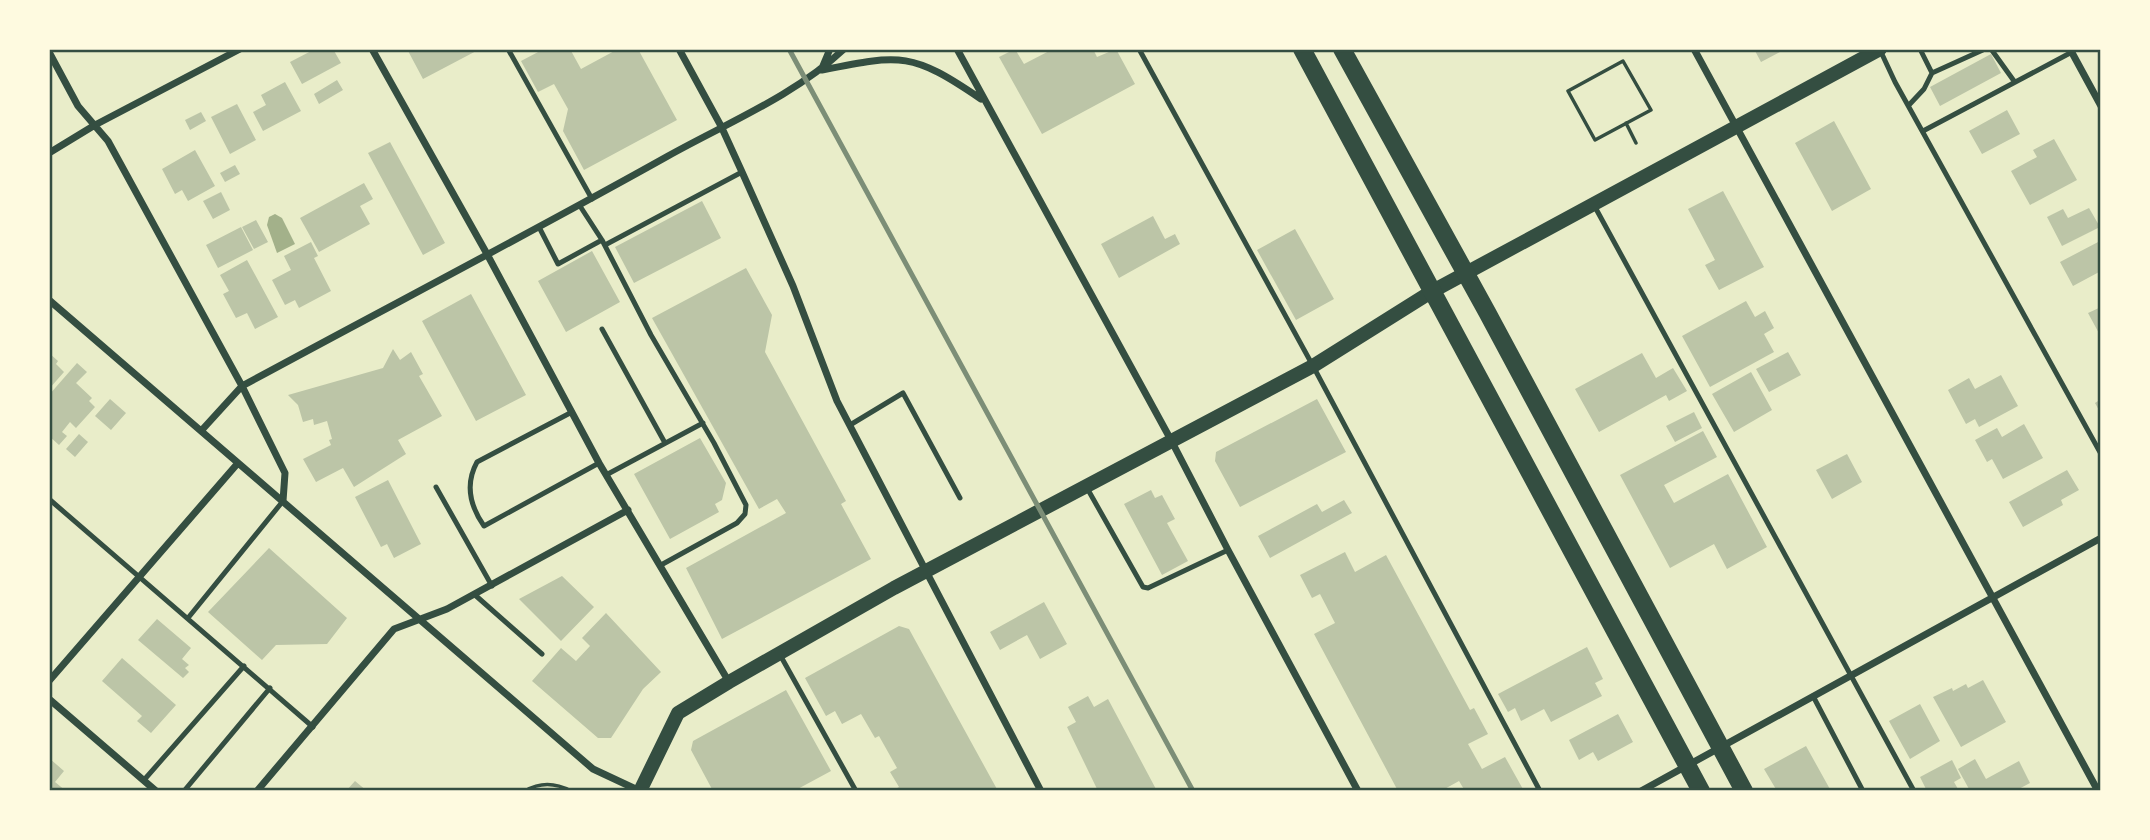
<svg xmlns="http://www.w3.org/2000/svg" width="2150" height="840" font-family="Mulish,sans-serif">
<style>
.water{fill:#a3b18a}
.building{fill:#bcc5a7}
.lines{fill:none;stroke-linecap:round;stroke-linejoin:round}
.path{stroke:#344e41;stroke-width:3.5}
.service{stroke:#344e41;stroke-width:5}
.minor{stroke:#344e41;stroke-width:7}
.secondary{stroke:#344e41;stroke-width:14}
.primary{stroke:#344e41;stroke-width:18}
.rail{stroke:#7c8e77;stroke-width:5}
.neatline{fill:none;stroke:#344e41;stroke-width:2.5}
</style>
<rect width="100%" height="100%" fill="#e9edc9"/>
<path class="water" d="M275 214 282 218 295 244 277 253 267 225 269 217Z"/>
<path class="building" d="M315 49H333L341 63 302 84 290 62Z
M407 49H480L423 79Z
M539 49H570L581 69 618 49H638L677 120 584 170 563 131 568 109 554 84 538 92 521 61 540 51Z
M1015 49 1024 64 1053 49H1093L1097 57 1116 49 1135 84 1042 134 999 57Z
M1754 49H1778L1780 52 1761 62Z
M1991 54 2001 73 1940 106 1930 87Z
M337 80 343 90 319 104 314 94Z
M285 82 301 111 263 131 253 112 266 105 261 95Z
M237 104 256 140 230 154 211 117Z
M2007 110 2020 134 1982 154 1969 131Z
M201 112 206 121 190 130 185 120Z
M1834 121 1871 189 1832 211 1795 143Z
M2054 139 2077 180 2030 205 2011 171 2037 157 2033 150Z
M390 142 445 243 423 255 368 153Z
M195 150 215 186 188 201 182 190 175 194 162 169Z
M235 165 240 174 225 182 220 173Z
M364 183 373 199 360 206 370 224 319 252 300 218Z
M1723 191 1764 267 1719 290 1705 265 1715 260 1688 209Z
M221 192 230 210 213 219 203 201Z
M702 201 721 238 634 283 615 247Z
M2089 208 2100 227 2062 246 2047 217 2063 209 2068 218Z
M1153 216 1165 239 1175 234 1180 244 1119 278 1101 244Z
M256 220 268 242 254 249 242 227Z
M241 227 253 250 218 268 206 245Z
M1295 229 1334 299 1296 320 1257 250Z
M2100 241 2101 271 2073 286 2060 262Z
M311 242 318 256 314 258 331 291 299 308 295 300 285 305 272 280 291 270 284 256Z
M592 251 620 302 566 332 538 281Z
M247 260 278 317 255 329 247 313 236 318 223 294 229 291 220 275Z
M746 268 772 315 765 352 846 501 841 504 871 559 722 639 686 568 786 513 777 499 759 509 652 318Z
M471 294 526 395 476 421 422 321Z
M1746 301 1755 317 1765 311 1774 328 1764 334 1774 352 1710 387 1682 336Z
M2101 307V337L2088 313Z
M393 349 400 360 411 352 423 374 419 376 442 416 398 440 406 454 354 487 343 468 316 482 303 459 331 445 329 440 332 439 327 421 314 425 313 419 303 422 298 405 288 395 383 368Z
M1788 352 1801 375 1769 392 1756 369Z
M49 353 58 361 56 364 64 372 49 389Z
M1642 353 1656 378 1673 368 1687 391 1669 401 1666 395 1599 432 1575 389Z
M77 363 87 372 76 383 92 398 89 401 95 407 76 428 70 422 62 432 67 436 59 445 49 436V395Z
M1751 372 1772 410 1734 432 1712 394Z
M2001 375 2018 406 1979 427 1975 419 1966 424 1948 390 1969 378 1975 389Z
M110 399 126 413 111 430 95 416Z
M1317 399 1346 452 1240 507 1215 461 1216 452Z
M2101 399V414L2095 403Z
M1694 412 1702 428 1675 442 1666 426Z
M2024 424 2043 458 2003 479 1992 459 1987 462 1975 440 1997 428 2002 437Z
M1703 431 1717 457 1664 485 1674 503 1728 474 1767 547 1727 569 1714 544 1670 568 1620 475Z
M79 434 88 442 75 457 66 449Z
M700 438 726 483 722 500 715 504 719 512 670 539 634 474Z
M1847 454 1862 482 1832 499 1816 470Z
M2067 470 2079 490 2061 500 2063 505 2023 527 2009 502Z
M388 480 421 544 394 558 387 544 381 547 355 497Z
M1151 490 1155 498 1162 495 1175 519 1167 523 1188 561 1162 575 1124 504Z
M1344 500 1352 513 1270 558 1258 536 1317 504 1322 512Z
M269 548 347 618 327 644 276 645 262 660 208 612Z
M1345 552 1355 572 1386 555 1470 710 1474 708 1488 734 1468 744 1482 769 1505 757 1524 791H1465L1459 781 1441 791H1398L1314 634 1335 623 1320 594 1312 598 1300 575Z
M562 576 594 607 561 641 519 599Z
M1044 602 1067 644 1040 659 1027 635 1000 650 990 632Z
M606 613 661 672 643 689 611 738H598L532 681 561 648 576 661 590 646 582 638Z
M157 619 191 648 182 659 189 665 185 668 189 672 183 678 138 640Z
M899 626 909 629 998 791H892L899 787 890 772 897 768 879 736 875 738 861 714 842 724 835 711 826 716 805 678Z
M1587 647 1603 679 1595 683 1602 696 1551 722 1544 709 1521 721 1515 708 1508 712 1498 694Z
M122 658 176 705 151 733 137 721 142 716 102 681Z
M1983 680 2006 722 1961 747 1933 697 1952 688 1953 691 1966 684 1968 688Z
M786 690 831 771 794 791H713L691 750 693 741Z
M1088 696 1094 707 1108 699 1157 791H1098L1067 727 1076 722 1068 707Z
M1920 704 1940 741 1910 759 1889 721Z
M1618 714 1633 742 1598 761 1593 752 1579 760 1569 740Z
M1806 746 1831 791H1777L1764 769Z
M49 758 64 771 55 782 66 791H49Z
M1975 759 1986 779 2019 761 2030 783 2015 791H1964L1969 789 1958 769Z
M1952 760 1961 778 1954 782 1958 789 1954 791H1927L1920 777Z
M355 781 367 791H346Z"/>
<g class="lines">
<path class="path" d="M1623 61 1651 110 1595 140 1568 91Z
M1626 123 1636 143
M525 791C540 782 556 783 571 791"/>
<path class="service" d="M508 49 592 199
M1139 49 1313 366 1540 791
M1991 49 2014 81
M1881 52 1895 82 2101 454
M1932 73 1985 49
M1909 105 1924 89 1932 73 1920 49
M1923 131 2072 52
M580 206 602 240 651 335 714 443 746 505 745 514 737 523 661 565
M1595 207 1914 791
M539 227 558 264 602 240
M605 245 742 172
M602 329 665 443
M572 412 477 462C465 484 470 506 484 526L599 463
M850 425 903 393 960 498
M606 475 703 423
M436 487 492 586
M1087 488 1143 587 1148 588 1228 550
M49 499 313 727
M475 595 542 654
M188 618 283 501
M779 653 856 791
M1813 696 1863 791
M144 780 244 666
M184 791 270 688"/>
<path class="minor" d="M372 49 487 254 599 463 729 682
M679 49 721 126 742 172 793 286 837 401 1041 791
M957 49 1171 440 1228 550 1358 791
M1694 49 2098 791
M2070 49 2101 106
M49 52 78 106 108 141 242 386 285 473 283 501
M822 68 830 49
M822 70C902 54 912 52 981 99
M49 153 95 125 240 49
M49 300 593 769 640 791
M201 431 242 386C384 309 527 235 668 156 727 123 794 96 844 49
M49 681 238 463
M49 699 156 791
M257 791 394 629 447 609 628 510
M1641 791 2101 538"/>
<path class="secondary" d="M640 791 678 713 729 682 894 588 1313 366 1431 292 1880 49"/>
<path class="primary" d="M1302 49 1701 791
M1342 49 1487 312 1744 791"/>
<path class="rail" d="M789 49 1193 791"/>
</g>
<rect width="2150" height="840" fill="none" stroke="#fefae0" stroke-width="102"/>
<rect x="51" y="51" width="2048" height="738" class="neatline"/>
</svg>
